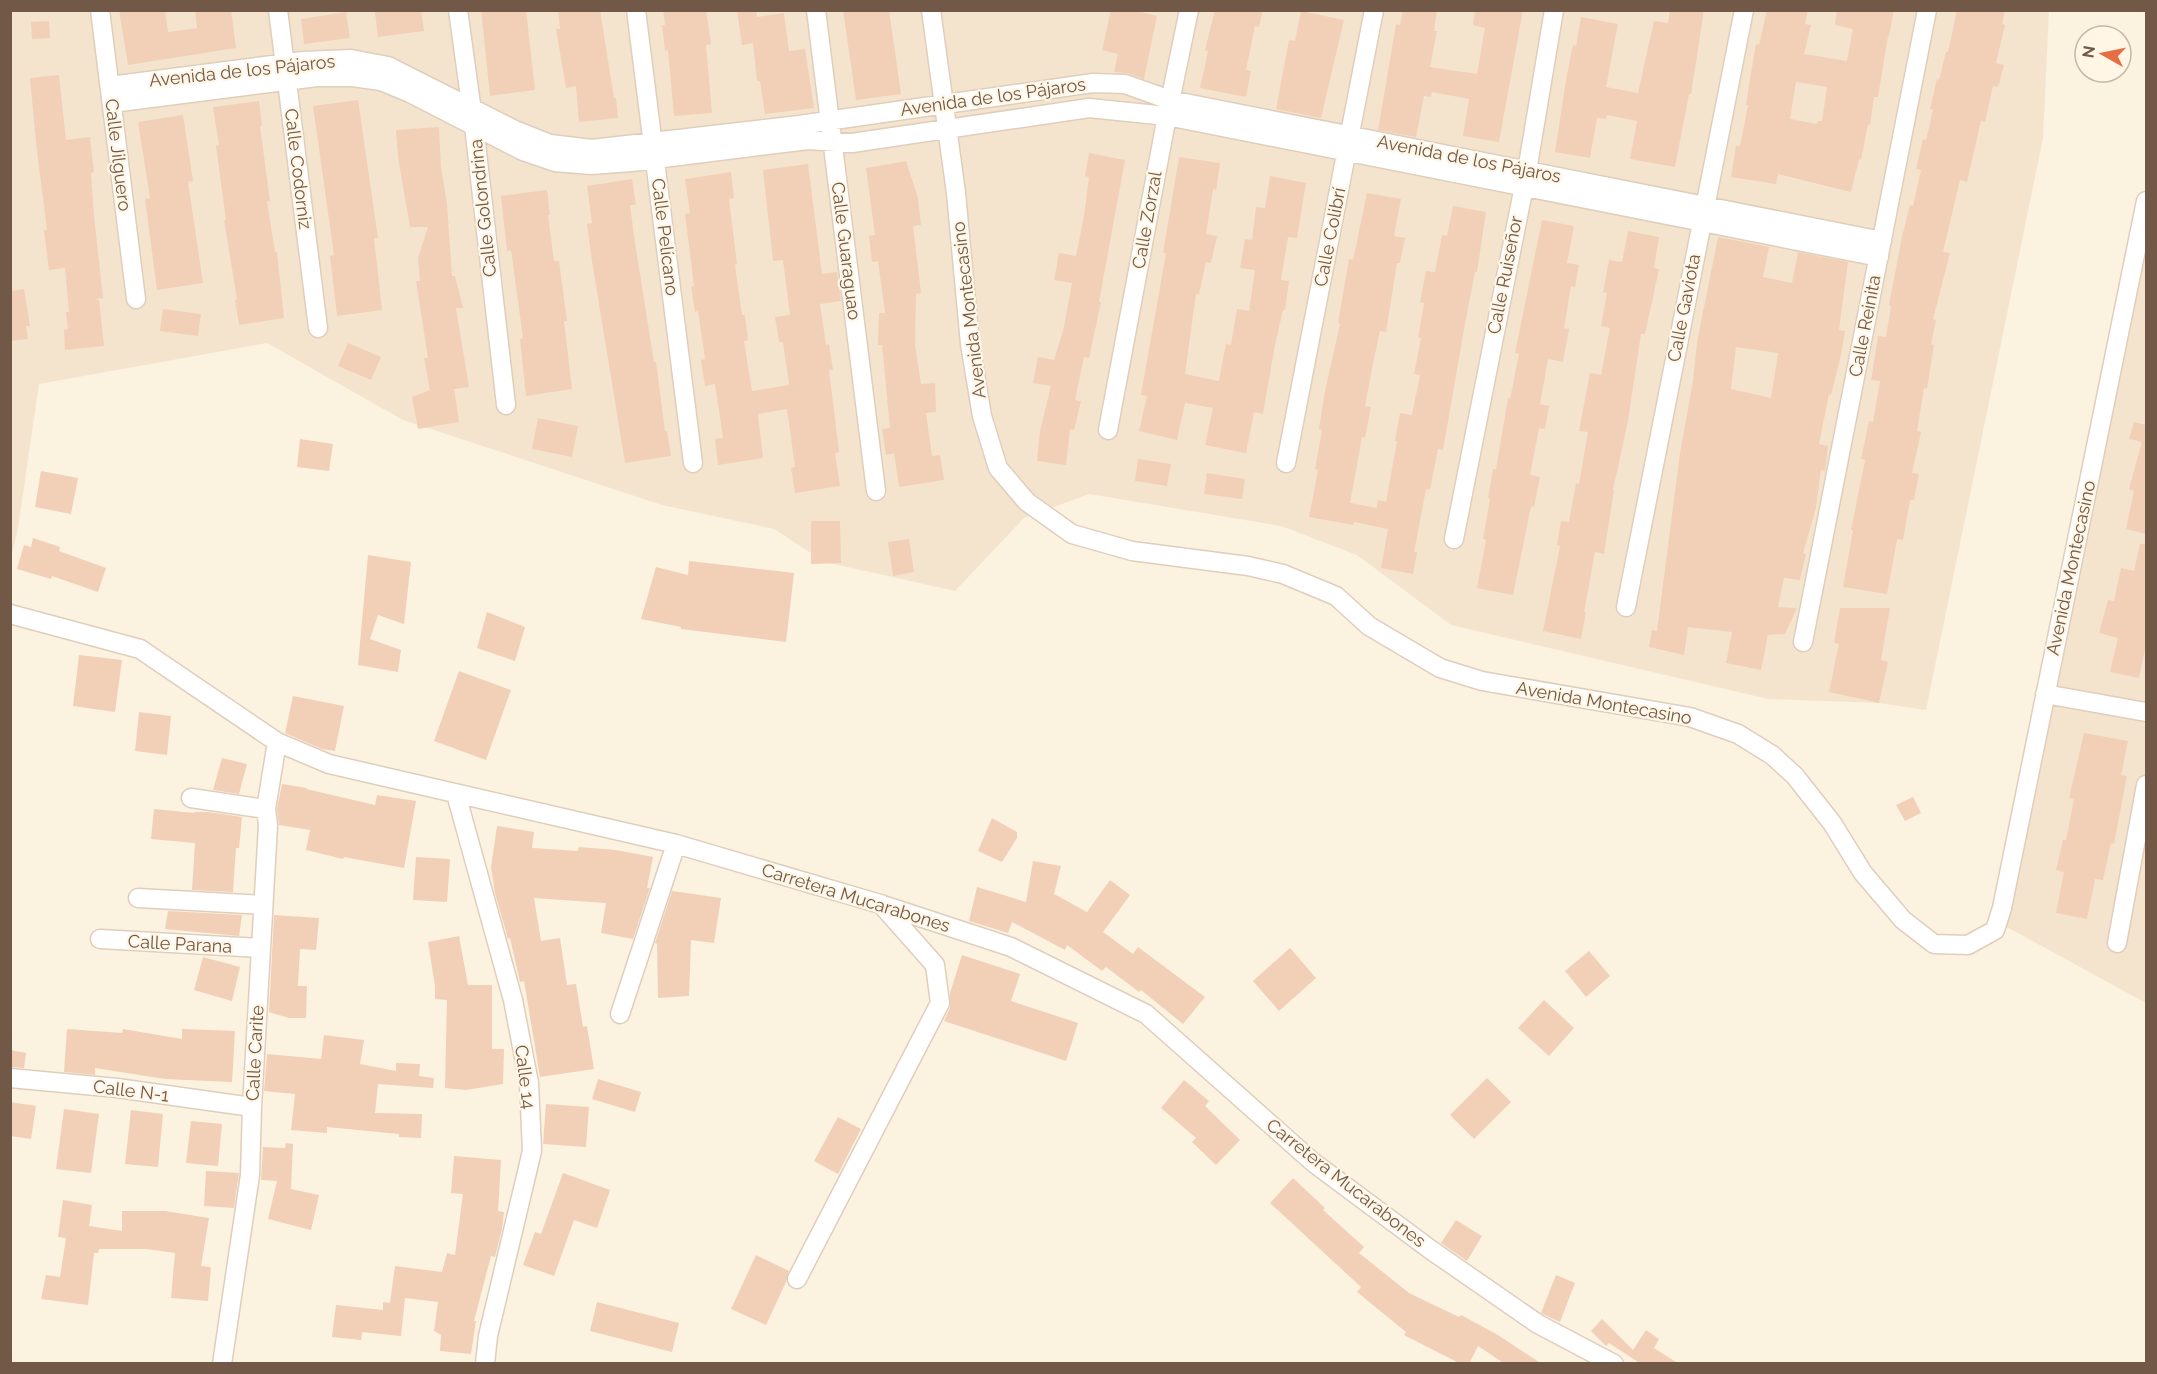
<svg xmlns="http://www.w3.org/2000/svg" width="2157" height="1374" font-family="Raleway,sans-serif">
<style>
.residential{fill:#f4e4ce}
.building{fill:#f1d0b7;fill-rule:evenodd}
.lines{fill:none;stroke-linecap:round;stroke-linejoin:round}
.minor-casing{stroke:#e0cebc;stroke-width:21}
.minor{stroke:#fff;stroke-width:18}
.labels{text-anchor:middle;stroke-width:4.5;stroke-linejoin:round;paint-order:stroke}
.street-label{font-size:18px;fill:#725847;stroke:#fff6e6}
</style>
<rect width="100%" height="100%" fill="#fcf2e0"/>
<path class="residential" d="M11 11H2049L2043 138 1926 710 1879 703 1768 699 1451 625 1357 555 1281 526 1089 494 1024 518 955 591 825 562 774 529 662 505 403 420 267 343 39 384 18 528 11 558Z
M2146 243V1003L2005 926Z"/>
<path class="building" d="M119 10H165L168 32 197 28 195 10H231L236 48 128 65Z
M387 10H421L424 31 378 37 375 12Z
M481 10H526L535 90 490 96Z
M558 10H600L614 98H616L618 118 579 122 576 86 566 88 556 29H560Z
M663 10H706L711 44 706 45 712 113 674 116 668 50 665 51 662 25H665Z
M737 10H756L757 17 784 13 789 51 805 49 814 108 765 114 760 81H757L753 43 742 45Z
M843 10H889L901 94 856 100Z
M1111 10H1133L1157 16 1144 79 1128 73 1114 72 1118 54 1102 50Z
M1215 10H1263L1259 27 1255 26 1246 70 1251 71 1246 97 1200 88 1208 51 1205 50Z
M1403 10H1437L1434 31H1437L1430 67 1477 74 1485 28 1473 25 1475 10H1523L1499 142 1463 136 1469 99 1432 92 1431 97 1424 96 1416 137 1378 130 1396 24 1400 25Z
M1670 10H1704L1691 94H1689L1675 167 1630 159 1637 121 1607 115 1606 119 1597 118 1590 158 1555 152 1566 80 1573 45 1576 46 1581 17 1618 24 1606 87 1638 93 1654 21 1668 23Z
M1767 10H1808L1805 24 1811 25 1804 54 1847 61 1853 29 1835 25 1837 10H1894L1889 36H1888L1878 97H1874L1870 125 1868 124 1861 160 1859 159 1851 192 1778 174 1776 184 1731 177 1736 146H1740L1748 105H1746L1751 73 1756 44 1759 45ZM1796 82 1827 87 1822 121H1818L1817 124 1790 119Z
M1957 10H2005L2002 24 2005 25 1996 63 2004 65 1998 87 1993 86 1985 122 1981 121 1967 182 1960 180 1943 252 1950 253 1933 319 1936 320 1931 344 1934 345 1927 389 1924 388 1917 431 1921 432 1912 473 1919 474 1914 500H1910L1903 540 1897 539 1887 594 1843 587 1853 530H1851L1865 460 1861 459 1869 421 1873 422 1880 381 1871 380 1878 336 1886 337 1891 306 1889 305 1902 237 1910 205 1913 206 1921 170 1916 169 1923 139 1926 140 1933 110 1930 109 1937 79 1939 80 1946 52H1948Z
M1301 11 1344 20 1321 118 1276 109 1289 40 1295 41Z
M346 12 350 38 304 44 301 19Z
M49 21 50 38 32 39 31 22Z
M59 75 66 140 90 137 94 172 91 173 94 216 103 298 95 299 99 300 104 346 65 350 64 330 68 329 66 312H69L65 268 49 270 44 230H47L36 143 30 78Z
M358 100 378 238H374L382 310 337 316 330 256 334 255 313 106Z
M259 101 262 126H260L270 201H267L275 252H277L284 318 239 325 235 300 237 299 224 220H226L216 146 219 145 213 107Z
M183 115 193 181 188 182 203 283 157 290 145 199 150 198 138 122Z
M439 127 441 167 447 204 452 276H455L463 308H456L469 387 454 389 459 422 418 429 412 397 430 390 424 358H428L416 281H420L418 258 428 227H410L398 157 396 130Z
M1089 153 1125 160 1099 302H1101L1089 358 1084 357 1075 400 1081 401 1074 430 1070 429 1066 465 1037 461 1040 431 1051 386 1033 383 1038 357 1054 360 1063 331 1072 283 1054 280 1059 253 1076 256 1084 216 1089 177 1085 176Z
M1179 157 1220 163 1216 190 1213 189 1206 234 1217 236 1211 263 1206 262 1199 294H1196L1185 374 1219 381 1226 344 1231 345 1237 309 1249 311 1255 270 1240 268 1245 239 1252 240 1256 207 1265 208 1270 176 1306 183 1297 238 1288 237 1281 280 1289 281 1285 310H1283L1275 345 1263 414 1254 412 1246 453 1205 445 1213 408 1185 403 1177 440 1139 431 1147 396 1141 395 1166 253H1163Z
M906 161 918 198 921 225 913 226 921 293 916 294 915 345 921 384 935 383 936 412 926 413 932 456 940 455 944 480 899 487 894 453 886 455 882 429 890 428 882 345H878L879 313H885L878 261 872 262 869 236 875 235 866 168Z
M808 164 822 274 837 272 841 301 820 304 826 345 829 344 833 370H829L839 452 835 453 840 486 795 493 791 468 795 467 787 409 758 414 763 458 718 465 715 439 723 438 715 384 705 386 701 360 705 359 698 311 695 312 691 286H694L685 214 690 213 685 179 731 172 734 198 729 199 737 264 735 265 742 315H745L748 340 744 341 752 391 789 385 783 342H779L775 317 790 315 783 260 773 261 763 170Z
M632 179 636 205H630L635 243 654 362H656L665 431H667L671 456 625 463 592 261 587 224 592 223 587 186Z
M547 190 550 215H548L554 261H559L567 321H564L572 389 526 396 520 339 523 338 511 250 507 251 501 196Z
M1367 193 1401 199 1394 236 1405 238 1400 263H1397L1386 332 1380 331 1372 368 1365 406 1371 407 1365 438 1362 437 1350 503 1377 508 1378 500 1386 502 1397 441H1395L1400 413 1412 415 1420 375 1414 374 1421 338H1418L1424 303 1420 302 1426 271 1435 272 1442 235 1447 236 1453 206 1486 212 1477 272H1475L1465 324 1443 450 1438 449 1430 490 1426 489 1414 552H1417L1413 574 1381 568 1388 529 1354 522 1353 525 1309 517 1318 470 1315 469 1322 430 1319 429 1325 391 1340 324 1338 323 1349 259 1353 260Z
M1542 220 1574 226 1567 263 1579 265 1575 287 1571 286 1564 328 1569 329 1563 362 1548 359 1540 404 1549 406 1545 429 1539 428 1530 475 1540 477 1534 507 1531 506 1513 595 1477 588 1486 540 1483 539 1490 499 1488 498 1493 469H1496L1508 398 1510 399 1519 354 1515 353Z
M1628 231 1659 237 1654 268 1659 269 1645 334H1641L1628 421 1613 490H1614L1604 554 1595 552 1584 612H1586L1581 639 1543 631 1560 546 1557 545 1561 521 1569 522 1576 483 1579 484 1588 432 1579 431 1590 373 1601 375 1610 328 1601 326 1607 293 1603 292 1609 260 1622 262Z
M1718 237 1769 247 1763 277 1792 283 1798 252 1848 262 1839 330 1845 331 1841 355 1831 395 1829 394 1819 444 1828 446 1825 471 1821 470 1816 508 1803 553 1806 554 1800 580 1784 578 1778 607 1797 608 1785 634 1768 635 1761 670 1726 663 1732 632 1688 627 1684 655 1649 647 1652 630 1657 631 1680 453 1693 381 1697 342ZM1736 347 1778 353 1771 398 1731 389Z
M24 289 30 326H26L28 339 10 341V291Z
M163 309 201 314 198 336 160 331Z
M348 343 381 357 371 380 338 366Z
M538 418 578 426 572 457 532 449Z
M2134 422 2146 425V534L2126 529 2134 491 2129 489 2142 442 2129 439Z
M300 439 333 444 329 471 297 467Z
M1138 459 1171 464 1167 486 1135 481Z
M41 471 78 478 71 514 35 507Z
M1207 473 1245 479 1242 499 1204 494Z
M811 521H840L841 563 811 564Z
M33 538 60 547 59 551 106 568 98 592 52 576 51 579 17 569 24 545 31 547Z
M909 539 914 572 893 576 888 542Z
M2140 544H2146V645L2139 678 2110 672 2118 638 2099 633 2108 600 2114 601 2121 568 2134 571Z
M368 555 411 562 404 624 378 615 370 639 401 650 398 672 358 665Z
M689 561 794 573 786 642 681 629V627L641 619 656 567 688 575Z
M1840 608H1890L1881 660 1888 662 1879 703 1829 692 1839 644 1834 643Z
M487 612 525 627 515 661 477 648Z
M79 655 122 660 115 712 73 706Z
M459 671 511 690 486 760 434 741Z
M293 696 344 706 335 751 322 749 285 733Z
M139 712 171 716 167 755 135 751Z
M2084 733 2128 741 2121 775 2127 776 2114 844 2111 843 2103 880 2095 879 2087 919 2056 913 2064 872 2056 870 2063 840H2066L2074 799 2069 798Z
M222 758 247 764 239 794 213 790Z
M282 784 307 788 306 789 375 805 377 795 416 801 404 868 344 857 343 859 306 850 310 830 279 825 277 809Z
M1913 797 1921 813 1905 821 1896 805Z
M154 809 195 813V812H208L242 817 239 848H236L233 892 192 890 195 843 151 839Z
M992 818 1017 832V838L1002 862 978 851Z
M497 826 534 832 532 848 578 851 579 847 616 850 653 857 647 888H650L633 939 601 933 606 903 534 898 541 941 560 938 567 985 576 984 583 1027 587 1026 594 1069 540 1077 524 981 520 982 510 938 508 939 495 893 491 867Z
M416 857 450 859 447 902 413 900Z
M1033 861 1061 866 1054 894 1087 912 1110 880 1130 895 1103 932 1133 954 1138 947 1205 997 1183 1024 1141 990 1139 992 1106 967 1102 971 1067 945 1065 950 1012 922 1008 933 969 921 977 887 1026 902Z
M672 891 721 898 714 943 691 940 689 996 658 998 657 944 655 943Z
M168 911 242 915 239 936 165 929Z
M274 915 319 918 316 950 300 949 298 986H307L306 1018H289L269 1012Z
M459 936 468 985H492V1049H504L503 1084 466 1090 445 1088 447 1000 435 999V986L428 942Z
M1290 948 1316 978 1279 1011 1253 981Z
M1589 951 1610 976 1586 997 1565 971Z
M962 955 1020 974 1011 1001 1078 1023 1066 1061 944 1021 950 1008V993Z
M203 957 240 967 232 1001 194 990Z
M1544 1000 1574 1028 1549 1056 1518 1028Z
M67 1029 122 1033 123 1029 182 1039V1029L235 1031 232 1082 165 1079 95 1068V1075L64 1072Z
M324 1035 364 1040 360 1064 396 1071V1063L420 1064 419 1076 434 1078 433 1088 378 1084 375 1113 422 1114 421 1138 399 1137V1134L327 1127V1133L291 1130 295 1094 264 1091 267 1054 321 1059Z
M10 1050 26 1053 24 1068 10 1067Z
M1487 1078 1511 1102 1474 1139 1450 1115Z
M598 1079 641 1092 635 1112 592 1099Z
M1184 1080 1209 1101 1205 1106 1240 1140 1216 1165 1192 1142 1196 1138 1161 1108Z
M10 1102 36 1106 31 1139 10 1136Z
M546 1104 589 1107 586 1147 543 1144Z
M64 1109 99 1114 91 1173 56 1169Z
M131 1110 163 1114 158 1167 125 1164Z
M838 1117 861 1129 838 1174 814 1161Z
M191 1121 222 1124 218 1166 186 1163Z
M286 1143 293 1144 291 1189 319 1195 311 1230 268 1219 277 1181 261 1180 263 1147 285 1148Z
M454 1156 501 1160 498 1211 504 1212 502 1229 495 1257 491 1256 474 1321H476L471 1354 440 1351 441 1335 434 1331 438 1302 405 1298 401 1336 362 1332 361 1340 332 1337 336 1305 383 1310V1302L390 1303 395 1266 442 1272 447 1253 455 1255 463 1194 451 1193Z
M206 1171 239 1173 234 1208 204 1206Z
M563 1173 610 1190 597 1228 574 1220 554 1276 523 1265 535 1232 541 1234Z
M1293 1178 1325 1208 1323 1210 1364 1247 1359 1253 1409 1293 1459 1317 1461 1315 1498 1335 1542 1364H1505L1478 1346 1469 1364H1461L1404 1335 1406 1332 1357 1292 1361 1287 1270 1203Z
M63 1200 92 1205 89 1226 122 1231V1211H165L209 1218 201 1266 211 1267 208 1301 171 1298 175 1253 147 1249H99L98 1253H94L88 1305 41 1299 46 1275 60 1277 66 1238 58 1237Z
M1456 1220 1482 1236 1467 1261 1441 1243Z
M756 1255 789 1271 786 1282 766 1325 731 1309Z
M1556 1275 1575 1283 1560 1322 1541 1313Z
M597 1302 679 1323 672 1352 590 1331Z
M1602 1319 1633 1350 1646 1330 1659 1339 1654 1348 1679 1364H1641L1609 1343 1606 1346 1591 1331Z"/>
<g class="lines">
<defs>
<path id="minor" d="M100 10 136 299
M278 10 318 328
M458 10 474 126 506 405
M636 10 693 463
M816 10 876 491
M931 10 956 193 970 344 982 416 998 468 1027 502 1072 534 1132 551 1248 566 1283 574 1336 596 1369 626 1440 668 1482 681 1690 717 1738 734 1772 755 1795 776 1832 823 1863 873 1903 920 1934 944 1968 945 1995 930 2002 908 2146 201
M110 86 303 61 351 59 388 66 515 130 550 144 592 149 799 125 1093 83 1125 84 1170 100 1882 241
M112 103 317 77H353L381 81 410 93 523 151 555 162 591 165 631 162 808 140 852 143 1089 108 1167 116 1879 257
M1108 430 1167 116 1189 10
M1286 463 1374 10
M1454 539 1527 171 1554 10
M1626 607 1744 10
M10 614 140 649 277 742 329 764 676 844 880 904 1011 947 1146 1014 1314 1163 1431 1250 1538 1324 1614 1364
M1803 642 1927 10
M2045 694 2146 712
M456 794 513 1000 529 1083 532 1151 488 1336 485 1364
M191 798 266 809
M138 898 263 905
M100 939 261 948
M2117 943 2146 785
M620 1014 676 844
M10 1078 117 1088 252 1107
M797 1279 940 1003 935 965 881 904
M222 1364 250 1175 252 1107 268 825 266 809 277 742"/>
</defs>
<use href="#minor" class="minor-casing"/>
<use href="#minor" class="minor"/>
</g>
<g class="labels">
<g class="street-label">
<text transform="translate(242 71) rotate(-6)" y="6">Avenida de los Pájaros</text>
<text transform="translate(993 97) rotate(-8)" y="6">Avenida de los Pájaros</text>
<text transform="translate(118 155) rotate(83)" y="6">Calle Jilguero</text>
<text transform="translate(1469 159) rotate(11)" y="6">Avenida de los Pájaros</text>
<text transform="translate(298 169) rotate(83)" y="6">Calle Codorniz</text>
<text transform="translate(483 208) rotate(-96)" y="6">Calle Golondrina</text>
<text transform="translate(1147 220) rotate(-80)" y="6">Calle Zorzal</text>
<text transform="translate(665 237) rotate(83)" y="6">Calle Pelícano</text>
<text transform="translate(1330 237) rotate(-79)" y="6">Calle Colibrí</text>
<text transform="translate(846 251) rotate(83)" y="6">Calle Guaraguao</text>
<text transform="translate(1505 275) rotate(-79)" y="6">Calle Ruiseñor</text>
<text transform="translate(1684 308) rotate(-79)" y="6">Calle Gaviota</text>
<text transform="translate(969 310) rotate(-97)" y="6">Avenida Montecasino</text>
<text transform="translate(1865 326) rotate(-79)" y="6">Calle Reinita</text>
<text transform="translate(2071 568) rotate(-78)" y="6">Avenida Montecasino</text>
<text transform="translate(1604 703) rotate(10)" y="6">Avenida Montecasino</text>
<text transform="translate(856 898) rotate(17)" y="6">Carretera Mucarabones</text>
<text transform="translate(180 944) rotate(3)" y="6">Calle Parana</text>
<text transform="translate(255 1053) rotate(-87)" y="6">Calle Carite</text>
<text transform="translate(525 1077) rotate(83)" y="6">Calle 14</text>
<text transform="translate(131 1091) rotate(7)" y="6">Calle N-1</text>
<text transform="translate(1346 1183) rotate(38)" y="6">Carretera Mucarabones</text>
</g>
</g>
<rect width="2157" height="1374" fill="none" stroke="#725847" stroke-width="24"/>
<g transform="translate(2103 54) rotate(279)"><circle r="28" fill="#fff6e6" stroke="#c7b7a6" stroke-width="1.5"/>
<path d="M0-4.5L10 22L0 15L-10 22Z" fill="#e76d43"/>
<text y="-9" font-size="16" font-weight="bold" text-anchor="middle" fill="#725847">N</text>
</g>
</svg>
